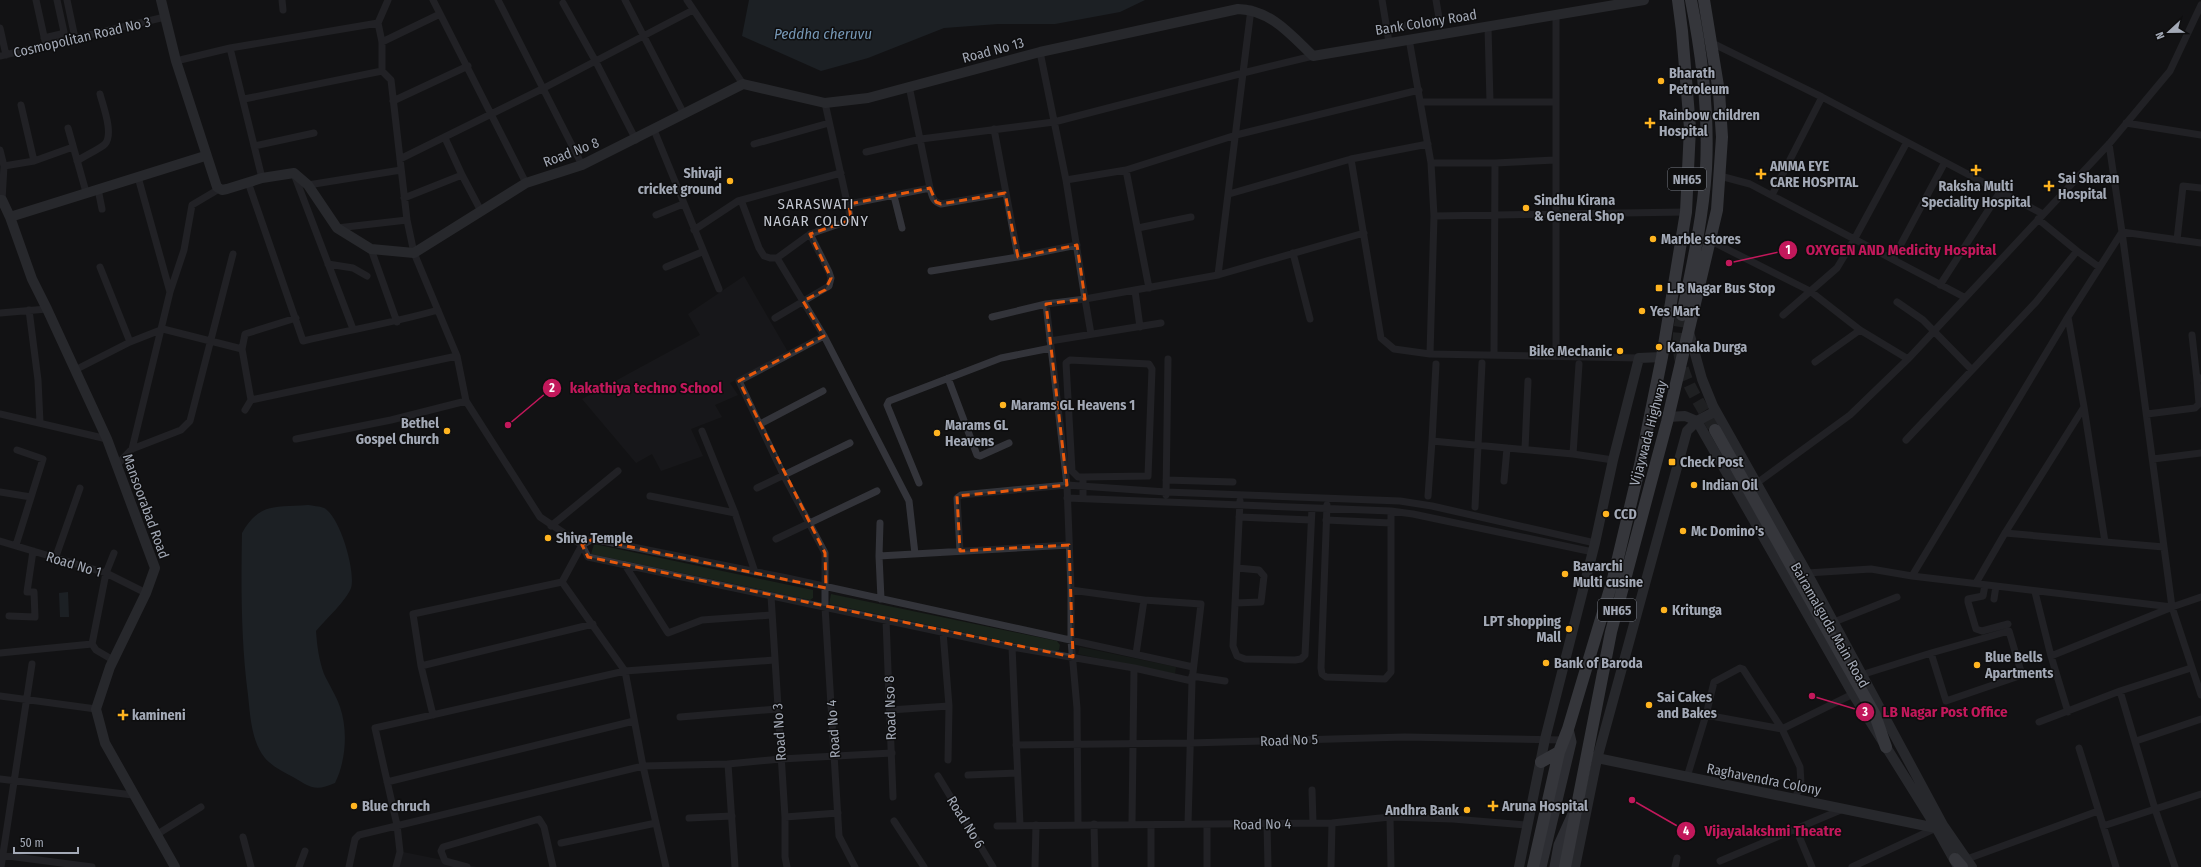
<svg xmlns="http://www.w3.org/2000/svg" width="2201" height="867" font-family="'Fira Sans Condensed',sans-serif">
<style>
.built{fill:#1e1e22}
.green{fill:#1a231b}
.water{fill:#283139}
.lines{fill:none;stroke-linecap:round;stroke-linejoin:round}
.highway-tunnel{stroke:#303134;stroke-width:12;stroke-dasharray:12 6;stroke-linecap:butt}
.street{stroke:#33343a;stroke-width:7}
.secondary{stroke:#41434a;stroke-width:10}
.primary{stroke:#4f5159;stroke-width:11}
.highway{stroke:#5f626b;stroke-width:12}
.marked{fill:none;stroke:#e8590c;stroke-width:3;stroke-dasharray:8 5;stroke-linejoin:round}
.poi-dot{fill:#ffb420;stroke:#0e0e0f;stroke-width:1.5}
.labels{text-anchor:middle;stroke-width:3;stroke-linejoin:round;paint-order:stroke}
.shield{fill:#0e0e0f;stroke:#767a84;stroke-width:1}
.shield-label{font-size:13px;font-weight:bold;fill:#a3a9b6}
.street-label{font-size:14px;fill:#a3a9b6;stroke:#0e0e0f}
.poi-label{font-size:14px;font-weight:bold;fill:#a3a9b6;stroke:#0e0e0f;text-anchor:start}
.water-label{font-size:15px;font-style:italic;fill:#7697b5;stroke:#0e0e0f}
.neighbourhood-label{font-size:15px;letter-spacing:1px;fill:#c4c8d2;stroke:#0e0e0f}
.leader{fill:none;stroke:#c2185b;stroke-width:1.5}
.callout-dot{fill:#c2185b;stroke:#0e0e0f;stroke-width:1.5}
.mark-label{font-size:12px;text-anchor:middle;font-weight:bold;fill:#fff}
.callout-label{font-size:15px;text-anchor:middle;font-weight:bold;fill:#c2185b;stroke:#0e0e0f;stroke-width:3;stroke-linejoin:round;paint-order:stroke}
</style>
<rect width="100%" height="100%" fill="#131314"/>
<path class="built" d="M744 276 788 352 730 383 738 395 715 405 722 417 691 429 703 456 661 471 652 454 636 463 582 399 700 335 688 314Z
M403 852 477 867H399Z"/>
<path class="green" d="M594 544 813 590V598L810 600 591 554Z
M831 594 1057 641 1060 645 1059 650 1054 652 829 604Z
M1080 647 1176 667 1175 674 1078 654Z"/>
<path class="water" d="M749 0H1145L1120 12 1055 24H998L944 28 868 58 821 71 742 36Z
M308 505C313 506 319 506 324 508 340 516 356 572 351 588 346 601 326 619 316 631 317 646 319 660 324 674 329 685 336 695 340 707 348 730 346 761 335 783 315 792 310 787 293 777 282 771 269 765 262 754 251 737 250 713 248 695 241 641 241 587 242 533 260 501 277 508 308 505Z
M68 592 69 617H60L59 593Z"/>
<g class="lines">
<path class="highway-tunnel" d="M1682 315C1670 365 1692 389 1715 430"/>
<path class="street" d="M36 0 45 41
M67 0 75 38
M282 0 283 10
M388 0 378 23 382 42V71L391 80 407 220 414 253 457 356 466 401 540 517 582 545 588 557 1012 647 1134 668 1192 681
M433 0 526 183
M498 0 582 165
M625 0 684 114
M687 0 743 84
M1382 0 1389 42
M563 3 596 62 636 140
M1556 15V355
M1488 27 1490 102
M0 28 6 55
M1387 28 1437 21 1439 18 1436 0
M44 38 61 34 64 32 57 0
M1409 39 1431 163 1434 216 1430 354
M382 42 440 14
M1712 43 1822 97 2043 214
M230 48 262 178
M1040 52 1066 180 1085 299 1218 275 1243 73 1313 56
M0 56 165 17
M176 61 230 48 378 23
M909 86 930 188
M244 99 382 71
M393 101 468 66
M1421 102H1555
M21 105 34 161
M2126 123 2201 135
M68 128 86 192
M994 129 1018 257
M654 130 719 289
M754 144 829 123
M254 146 314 133
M0 150 4 166 2 200
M866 152 921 139 1054 122 1243 73 1251 9
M400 159 544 88 693 10
M1351 159 1381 338 1394 349 1430 354 1639 358
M77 161C84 156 100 149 105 144 114 134 103 106 100 94
M1431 163H1495
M4 166 34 161 73 147
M1126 170 1149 288
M294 174 353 329
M462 175 481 211
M1720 176 1750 184 1964 297
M138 177 170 292
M1066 180 1126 170 1236 135 1419 90
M248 182 303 341C348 330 393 323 438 310
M308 185 401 170
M98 189 102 209
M1229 194 1351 159 1428 144
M1772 195 1822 97
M894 196 902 228
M404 198 462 175 445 138
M741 200 759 248 764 256 770 258H777L810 234 851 220 825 103
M849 204 930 188C932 196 933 202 941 204L1005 193
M656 215 683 204
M1434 216 1686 212
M337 228 407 220
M1138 228 1191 217
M694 230 738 201 841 173
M2177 240 2183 186 2201 188
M1711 241 1810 291 1860 330 1908 359
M2201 243 2122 232 2172 607 2201 695
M371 249 397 322
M2077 251 2099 267
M1293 253 1310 319
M777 258 824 336 909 501 915 554
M1893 259 1945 162
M328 264 353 268 367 276
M100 267 130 342
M666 267 702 252
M931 271 1018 257 1077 245
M1218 275 1364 233
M1940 285 2000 192
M1135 291 1140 327
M1897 302 1923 320 1972 370 1906 440
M29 310 38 380 40 423
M0 313 47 309
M1783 315 1837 268 1855 238 1907 142
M992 317 1046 304
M296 318 245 334 242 349 251 400 457 356
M775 318 829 286 831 278 829 272 810 234
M2192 335 2197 380
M824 336 739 381 783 474 825 553V607L839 836 855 867
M1050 341 1161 323
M1494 355 1495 163 1555 160
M1815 362 1860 330
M1436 364 1432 441 1573 454 1613 460
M75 370 130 342 163 329 242 349
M1972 370 2036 302 2077 251 2038 219
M948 378 977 455 980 456 1009 443
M245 410 251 400
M0 414 107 439
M2147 414 2195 408 2199 404 2197 380 2201 378
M760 424 823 391
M702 431 735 513 755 572
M296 439 391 420 466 401
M132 449 181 430 190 421 233 254
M1525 449 1528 381
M1573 454 1579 364
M2153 459 2201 453
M116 466 132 449 170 292 184 250 192 205 219 189
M1166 480 1233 482
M1504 481 1507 448
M919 483 887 405 889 401 1001 358 1051 348
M1757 483 1850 415 1908 359 2109 144 2170 71 2201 5
M757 488 850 443
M0 492 31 497
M1166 495 1168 359
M650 496 735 513
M1428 496 1432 441
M1067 498 1391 511 1413 514 1593 552
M1083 498V477H1078L1072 471 1066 363 1070 360 1149 364 1152 369 1148 476 1083 477
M1240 501 1233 646 1237 656 1245 659 1295 660 1301 659 1305 655 1312 508
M1327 505 1321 668 1322 674 1326 677 1385 679 1391 672V511
M1475 507 1482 363
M1239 517 1311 520
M1326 520 1391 523
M551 526 618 471
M2005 533 2105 542 2084 407
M776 539 877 491
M0 541 106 573 146 593
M2105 542 2164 547
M16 545 43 459 17 450
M960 551 957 498 961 495 1067 485 1166 492 1400 501 1432 506 1595 543
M879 556 880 523
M55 559 80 488
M625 565 668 633 702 620 771 615
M1807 573 1871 569 1912 576 2066 320 2122 232 2109 144
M1912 576 2172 607 2201 597
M562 582 582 545 593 539 787 578 1193 667
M1976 583 2005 533 2084 407 2068 317
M1985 585 1983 596 1968 599V602L1976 629 1982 631 2008 624
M1071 590 1144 600 1136 654
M2035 592 2051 656 2068 712
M771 596 785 817V857L787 867
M881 599 879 556 1069 545
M1994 599 1996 586
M1144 600 1201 604 1192 681 1188 824
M1235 603 1261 602 1264 576 1259 570 1237 568
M9 616 35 617 34 592H27L33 551
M886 620 893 797
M1834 622 1897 597
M943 632 949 706 948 760
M1012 647 1020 825
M0 653 92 644
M2051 656 2170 608
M113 660 96 650 92 644 106 573 114 553
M421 666 593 624
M1861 675 1931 653 2009 631 2022 675 1946 701 1931 653
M1192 676 1225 681
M2120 691 2155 809 2175 867
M0 696 96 709
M890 710 949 706
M433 715 421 666 413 614 562 582 625 671 643 766 666 867
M1706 715 1714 682 1740 668 1743 669 1782 729 1800 767 1801 783 1795 799
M680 717 777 709
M2039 722 2120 691 2191 668
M2136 741 2201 719
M1016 745 1189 743 1405 737 1563 740
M2079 748 2116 867
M728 764 781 759 892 753
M968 775 1017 773
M938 776 993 867
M1687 777 1706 715 1782 729 1853 694
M0 779 133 795
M387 782 634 721
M1312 790 1313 823
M785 817 838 813
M1390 817 1391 867
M689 818 732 816
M894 821 924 867
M1132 823 1134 668
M1267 823 1268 867
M1078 824 1077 708 1071 641V590L1067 485 1046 304 1085 299 1091 334
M1094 824 1095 867
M1151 825V867
M1207 825V867
M997 826 1332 823 1390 817 1453 819 1526 825
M2103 826 2201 794
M1796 829 1812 867
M156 835 201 807
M243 837 251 867
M561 843 656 823
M0 855 92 867
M1967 859 2098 811
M1720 861 1843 809
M1 867 32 664
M299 867 305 851
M349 867 355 839 359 835 643 766 728 764 735 867
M396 867 400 852 397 825 375 728 625 671 774 660
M467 867 445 861 441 851 443 847 539 819 544 827 553 867
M1035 867 1036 825
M1331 867 1332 823
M1675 867 1677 858
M1852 867 1936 828"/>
<path class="secondary" d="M161 0 176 61 217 187 222 190 227 189 262 178 294 173 308 185 337 228 371 249 414 253 526 183 582 165 743 84 825 103 868 98 1040 52 1238 9C1271 10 1291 35 1313 56L1644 0
M0 200H2L10 217 32 279 47 309 107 439 155 568 146 593 110 667 96 709 105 743 175 867
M10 217 205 156
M1689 332 1702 379 1713 406 1807 573 1943 825 1972 867
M1668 417 1685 416 1697 421 1853 694 1933 822 1957 865
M1592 757 1936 828
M1519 867 1545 739 1595 543 1613 460 1639 358 1662 357
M1575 867 1597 759 1687 431 1697 421 1716 411"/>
<path class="primary" d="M1541 867 1571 742 1568 729
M1555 867 1559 845 1573 814"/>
<path class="highway" d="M1682 315C1692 267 1703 218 1706 169 1709 112 1702 55 1691 0
M1715 430 1875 715 1886 747
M1541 762 1559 752
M1955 859 1962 867
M1533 867 1559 752 1568 729 1613 579 1640 465 1662 357 1686 212 1690 128 1682 31 1678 0
M1565 867 1611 632 1667 422 1717 210 1722 137 1719 92 1704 0"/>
</g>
<path d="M0 0H2201V867H0ZM930 188 936 202 941 204 1005 193 1018 257 1077 245 1085 299 1046 304 1067 485 957 496 960 551 1069 545 1073 657 588 557 582 545 593 539 826 588 825 553 739 381 824 336 803 301 825 290 831 278 810 234 851 220 849 204Z" fill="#131314" fill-opacity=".55" fill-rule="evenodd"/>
<path class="marked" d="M930 188 936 202 941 204 1005 193 1018 257 1077 245 1085 299 1046 304 1067 485 957 496 960 551 1069 545 1073 657 588 557 582 545 593 539 826 588 825 553 739 381 824 336 803 301 825 290 831 278 810 234 851 220 849 204Z"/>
<g class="poi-dot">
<circle cx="1661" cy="81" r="4"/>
<path d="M1648 117h4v4h4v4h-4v4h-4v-4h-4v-4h4z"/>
<path d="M1974 164h4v4h4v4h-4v4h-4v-4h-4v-4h4z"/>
<path d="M1759 168h4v4h4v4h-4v4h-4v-4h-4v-4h4z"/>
<circle cx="730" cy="181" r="4"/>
<path d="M2047 180h4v4h4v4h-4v4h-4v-4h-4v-4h4z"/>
<circle cx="1526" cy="208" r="4"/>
<circle cx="1653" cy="239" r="4"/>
<rect x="1655" y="284" width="8" height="8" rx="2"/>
<circle cx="1642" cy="311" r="4"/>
<circle cx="1659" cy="347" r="4"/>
<circle cx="1620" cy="351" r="4"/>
<circle cx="1003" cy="405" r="4"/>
<circle cx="447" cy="431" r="4"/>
<circle cx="937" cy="433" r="4"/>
<rect x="1668" y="458" width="8" height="8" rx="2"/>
<circle cx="1694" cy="485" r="4"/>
<circle cx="1606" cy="514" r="4"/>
<circle cx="1683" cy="531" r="4"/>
<circle cx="548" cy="538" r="4"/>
<circle cx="1565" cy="574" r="4"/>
<circle cx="1664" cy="610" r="4"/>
<circle cx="1569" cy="629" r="4"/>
<circle cx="1546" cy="663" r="4"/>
<circle cx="1977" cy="665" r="4"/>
<circle cx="1649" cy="705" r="4"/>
<path d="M121 709h4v4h4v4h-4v4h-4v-4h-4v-4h4z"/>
<circle cx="354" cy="806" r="4"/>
<path d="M1491 800h4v4h4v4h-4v4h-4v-4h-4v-4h4z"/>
<circle cx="1467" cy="810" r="4"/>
</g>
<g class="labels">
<g class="shield">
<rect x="1668" y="168" width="38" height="22" rx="3"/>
<rect x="1598" y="599" width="38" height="22" rx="3"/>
</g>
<g class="shield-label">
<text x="1687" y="184">NH65</text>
<text x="1617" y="615">NH65</text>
</g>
<g class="street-label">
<text transform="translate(1426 22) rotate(-9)" y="5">Bank Colony Road</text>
<text transform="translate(82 37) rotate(-13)" y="5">Cosmopolitan Road No 3</text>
<text transform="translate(993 50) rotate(-15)" y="5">Road No 13</text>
<text transform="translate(571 152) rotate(-21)" y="5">Road No 8</text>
<text transform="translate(1648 433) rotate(-75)" y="5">Vijaywada Highway</text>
<text transform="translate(146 506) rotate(70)" y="5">Mansoorabad Road</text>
<text transform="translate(74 564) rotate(17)" y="5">Road No 1</text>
<text transform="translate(1830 625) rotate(60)" y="5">Bairamalguda Main Road</text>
<text transform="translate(890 708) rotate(-92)" y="5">Road Nso 8</text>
<text transform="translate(833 729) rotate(-94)" y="5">Road No 4</text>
<text transform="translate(779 732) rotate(-94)" y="5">Road No 3</text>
<text transform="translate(1289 740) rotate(-2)" y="5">Road No 5</text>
<text transform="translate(1764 779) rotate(11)" y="5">Raghavendra Colony</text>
<text transform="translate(966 822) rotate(58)" y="5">Road No 6</text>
<text transform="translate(1262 824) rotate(-1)" y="5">Road No 4</text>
</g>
<g class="poi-label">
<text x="1669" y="78">Bharath<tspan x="1669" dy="16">Petroleum</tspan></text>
<text x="1659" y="120">Rainbow children<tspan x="1659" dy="16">Hospital</tspan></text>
<text x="1770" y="171">AMMA EYE<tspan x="1770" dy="16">CARE HOSPITAL</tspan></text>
<text x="722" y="178" text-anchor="end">Shivaji<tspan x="722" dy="16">cricket ground</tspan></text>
<text x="2058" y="183">Sai Sharan<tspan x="2058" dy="16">Hospital</tspan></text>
<text x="1976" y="191" text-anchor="middle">Raksha Multi<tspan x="1976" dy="16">Speciality Hospital</tspan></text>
<text x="1534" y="205">Sindhu Kirana<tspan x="1534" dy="16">&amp; General Shop</tspan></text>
<text x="1661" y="244">Marble stores</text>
<text x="1667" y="293">L.B Nagar Bus Stop</text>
<text x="1650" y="316">Yes Mart</text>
<text x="1667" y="352">Kanaka Durga</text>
<text x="1612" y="356" text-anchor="end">Bike Mechanic</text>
<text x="1011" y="410">Marams GL Heavens 1</text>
<text x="439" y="428" text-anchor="end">Bethel<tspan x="439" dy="16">Gospel Church</tspan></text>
<text x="945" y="430">Marams GL<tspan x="945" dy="16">Heavens</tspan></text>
<text x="1680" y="467">Check Post</text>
<text x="1702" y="490">Indian Oil</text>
<text x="1614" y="519">CCD</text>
<text x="1691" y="536">Mc Domino's</text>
<text x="556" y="543">Shiva Temple</text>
<text x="1573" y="571">Bavarchi<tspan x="1573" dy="16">Multi cusine</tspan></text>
<text x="1672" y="615">Kritunga</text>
<text x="1561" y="626" text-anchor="end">LPT shopping<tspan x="1561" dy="16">Mall</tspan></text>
<text x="1985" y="662">Blue Bells<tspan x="1985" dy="16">Apartments</tspan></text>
<text x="1554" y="668">Bank of Baroda</text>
<text x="1657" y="702">Sai Cakes<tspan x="1657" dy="16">and Bakes</tspan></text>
<text x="132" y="720">kamineni</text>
<text x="362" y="811">Blue chruch</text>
<text x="1502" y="811">Aruna Hospital</text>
<text x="1459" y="815" text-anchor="end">Andhra Bank</text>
</g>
<g class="water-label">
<text x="823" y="39">Peddha cheruvu</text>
</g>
<g class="neighbourhood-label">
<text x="816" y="209">SARASWATI<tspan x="816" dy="17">NAGAR COLONY</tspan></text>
</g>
</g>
<path class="leader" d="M1729 263L1788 250M508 425L552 388M1812 696L1865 712M1632 800L1686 831"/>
<g class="callout-dot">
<circle cx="1729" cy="263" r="4"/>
<circle cx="508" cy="425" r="4"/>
<circle cx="1812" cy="696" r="4"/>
<circle cx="1632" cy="800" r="4"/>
<circle cx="1788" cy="250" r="10"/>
<circle cx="552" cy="388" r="10"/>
<circle cx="1865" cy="712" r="10"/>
<circle cx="1686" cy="831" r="10"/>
</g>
<g class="mark-label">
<text x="1788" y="254">1</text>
<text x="552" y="392">2</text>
<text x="1865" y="716">3</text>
<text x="1686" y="835">4</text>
</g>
<g class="callout-label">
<text x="1901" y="255">OXYGEN AND Medicity Hospital</text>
<text x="646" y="393">kakathiya techno School</text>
<text x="1945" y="717">LB Nagar Post Office</text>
<text x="1773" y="836">Vijayalakshmi Theatre</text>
</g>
<g transform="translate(2169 32) rotate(248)" stroke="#0e0e0f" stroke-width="3" paint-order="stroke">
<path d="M0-3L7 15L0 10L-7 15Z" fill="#a3a9b6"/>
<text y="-6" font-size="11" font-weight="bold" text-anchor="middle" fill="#a3a9b6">N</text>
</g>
<path d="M14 847v6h64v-6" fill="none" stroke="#a3a9b6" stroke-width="2"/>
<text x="20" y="847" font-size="12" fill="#a3a9b6" stroke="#0e0e0f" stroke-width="3" paint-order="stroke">50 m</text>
</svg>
